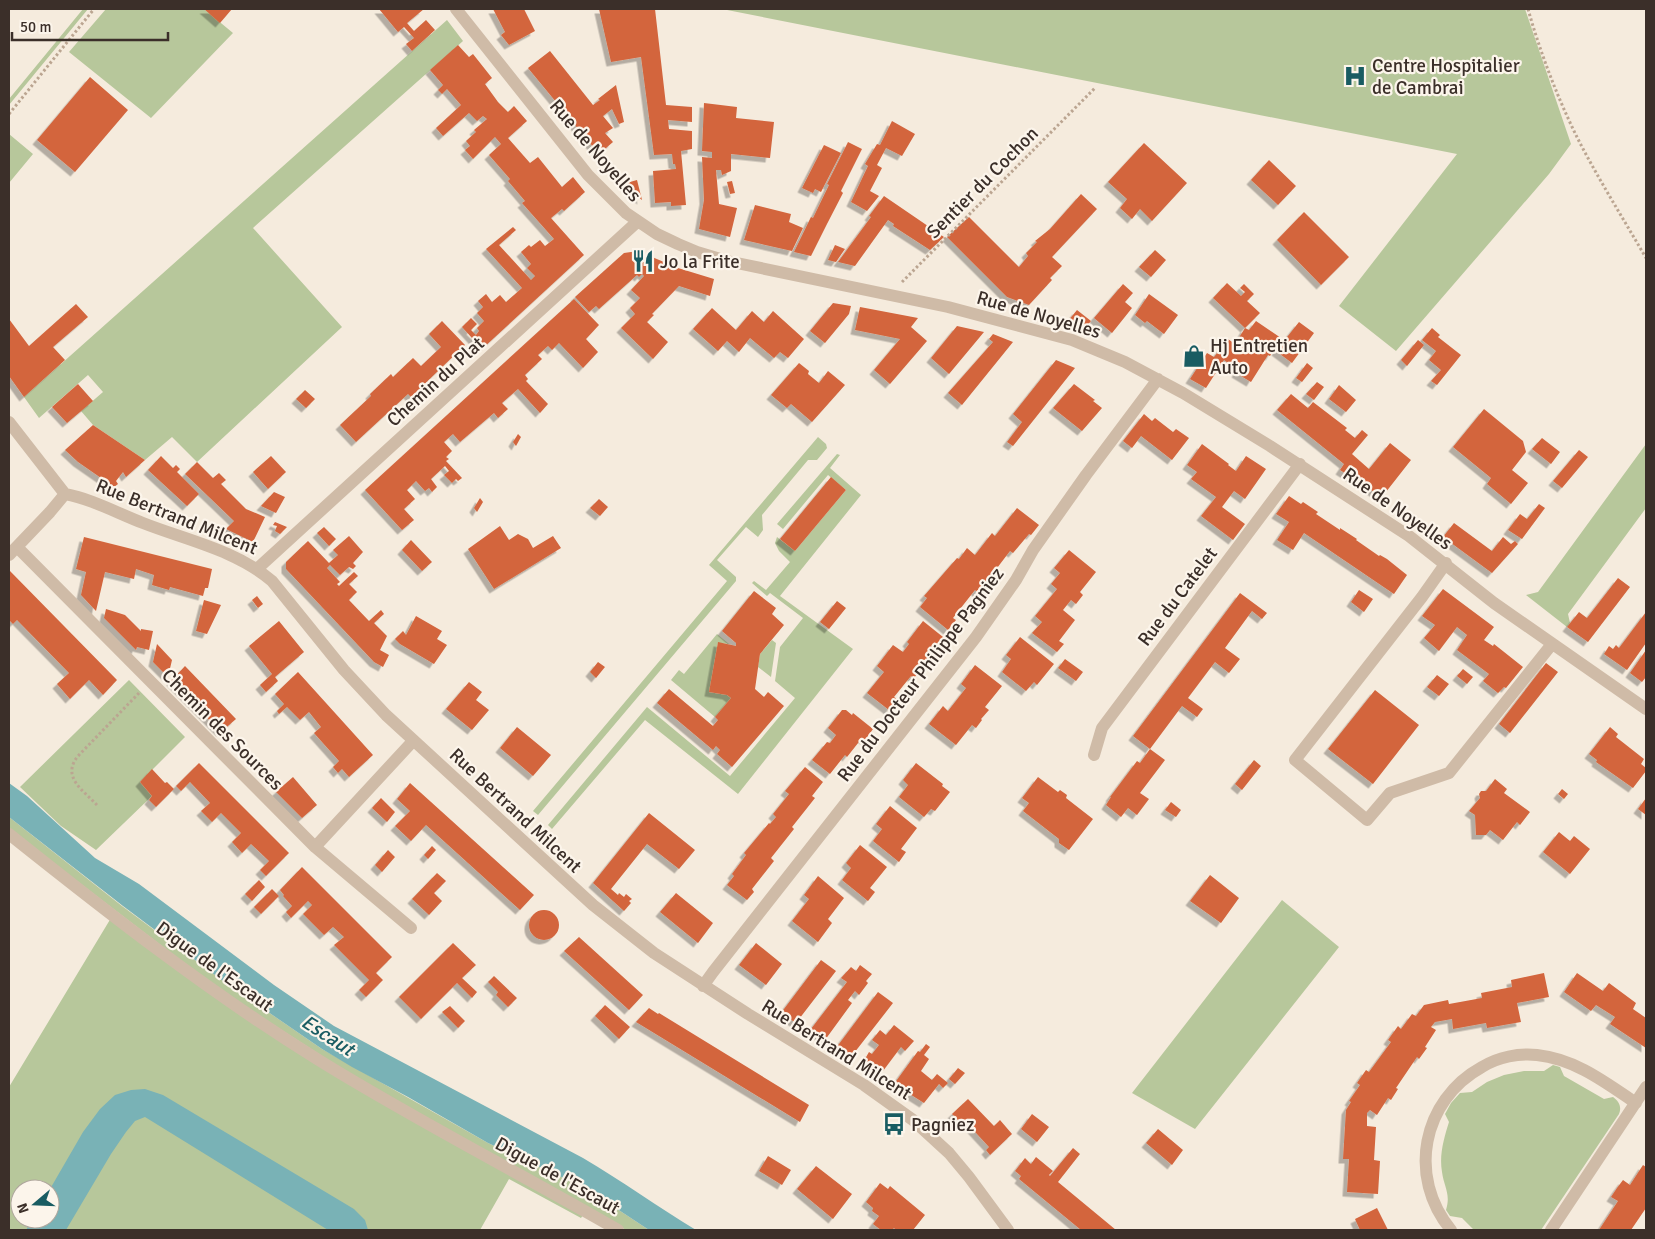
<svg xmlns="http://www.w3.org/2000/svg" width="1655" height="1239" font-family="Signika,sans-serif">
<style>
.green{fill:#b7c79b;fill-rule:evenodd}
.water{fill:#79b2b6}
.building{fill:#d3653d;filter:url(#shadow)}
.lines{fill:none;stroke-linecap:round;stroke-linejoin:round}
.path{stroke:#bba591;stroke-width:3;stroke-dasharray:2.5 2.5;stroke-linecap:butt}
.minor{stroke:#cfbba7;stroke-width:12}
.labels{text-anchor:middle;stroke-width:4.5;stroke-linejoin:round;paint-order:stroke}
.poi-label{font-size:19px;fill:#3b2f29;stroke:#fcf5eb;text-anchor:start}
.street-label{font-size:19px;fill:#3b2f29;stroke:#fcf5eb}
.water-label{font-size:20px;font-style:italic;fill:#195c62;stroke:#fcf5eb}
</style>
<defs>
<filter id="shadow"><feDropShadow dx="-4.5" dy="4.5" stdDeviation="0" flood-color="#0004"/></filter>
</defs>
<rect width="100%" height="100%" fill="#f5ebdd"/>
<path class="green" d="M83 9H88L9 105V99Z
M106 9H204L233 33 151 118 69 52Z
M722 9H1525L1571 144 1549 174 1396 351 1339 306 1457 154Z
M447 20 463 41 253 228 342 327 197 462 172 437 145 460 93 425 81 411 103 392 88 375 39 418 24 397Z
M9 134 33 154 9 183Z
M818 437 826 444 827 448 817 460H808L762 515 763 530 758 537 746 527 717 560 736 577V581L538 815 533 811 727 581 709 565Z
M1646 444V508L1568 614 1570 623 1567 627 1526 595 1538 592Z
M837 454 840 455 830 468 861 495 780 596 853 649 738 794 645 720 552 829 548 825 647 707 730 776 795 698 775 681 780 647 803 618 770 593 767 596 752 583 754 581 766 590 790 562 779 551 775 543 777 537 795 551 846 490 828 475 783 529 777 524Z
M717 634 729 644 718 643 709 692 727 695 731 698 715 717 671 680 679 670 684 674Z
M772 640 776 643 771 677 758 667 760 654Z
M129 680 185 737 140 782 152 796 96 850 61 826 20 787Z
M9 817 122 906 223 981 322 1049 488 1143 570 1181 596 1195 649 1230H626L595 1211 367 1085 218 989 9 829Z
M1282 900 1339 947 1195 1129 1132 1093Z
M111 918 214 996 583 1215 581 1218 509 1179 480 1230H9V1087ZM20 1189H50V1219H20Z
M1553 1065 1560 1067 1564 1076 1604 1099 1613 1097C1619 1101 1622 1107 1619 1114L1541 1230H1474L1462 1218 1450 1216 1446 1210C1451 1194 1444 1187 1442 1172 1439 1155 1444 1138 1449 1122L1445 1114 1451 1103 1460 1093 1472 1092 1487 1082 1504 1075 1524 1071H1544Z"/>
<path class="water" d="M9 783 27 796 95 858 139 884 274 985 334 1026 583 1158C622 1181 658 1207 696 1230H649L596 1195 570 1181 488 1143 408 1097 352 1067 322 1049 223 981 123 906 9 817Z
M145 1089 163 1095 354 1209 365 1220 368 1230H328L145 1117 135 1121 126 1132 111 1154 66 1230H26L33 1219H50V1189L83 1132 100 1109 115 1095 131 1090Z"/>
<path class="building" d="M204 9H232L220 23Z
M379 9H424L407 23 414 31 426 20 435 30 412 51 406 44 414 38 404 27 398 32Z
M493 9H524L535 31 509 45 501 35 505 32Z
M599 9H655L666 105 692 107V122L668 120 669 129 692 131V149L681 151 686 205 671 206V202L655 203 653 171 676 169 675 164H673L672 154 654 155 641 57 611 62Z
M458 45 469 57 473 54 492 78 485 84 498 102 508 112 514 106 527 121 508 138 530 163 538 157 562 187 573 177 585 192 564 211 562 209 551 218 584 255 482 349 462 327 471 318 477 324 471 330 476 335 479 331 477 328 484 321 477 313 483 307 478 301 486 294 492 302 500 295 506 302 522 288 486 249 513 227 516 230 499 245 531 280 535 276 527 268 531 264 521 252 529 245 531 247 540 240 545 246 554 239 522 203 525 201 508 181 510 179 489 155 501 144 495 137 473 159 465 150 470 146 466 141 476 132 474 130 487 119 483 116 477 121 469 113 443 136 436 128 461 105 447 89 442 94 438 90 443 85 430 70Z
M550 51 593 105 600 100 598 99 616 85 624 122 619 124 612 109 603 116 613 128 605 133 613 142 599 154 528 68Z
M90 77 128 110 75 172 37 140Z
M704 103 737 107 736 118 774 122 770 158 731 154V171L722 175 721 170H716L719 204 737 208 730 237 699 229 704 200 702 157 712 158V152L702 151Z
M892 121 915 134 902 156 886 148 877 165 882 168 870 191 879 196 867 211 851 202 868 166 865 164 877 144 880 145Z
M848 142 862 149 841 191 843 193 827 224 811 256 794 252 811 217 813 218 829 185 827 184Z
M1144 143 1187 183 1152 221 1140 209 1132 219 1120 208 1127 199 1108 182Z
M824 145 841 153 821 192 815 189 813 193 802 188Z
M1269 160 1296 186 1278 205 1251 180Z
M637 180 642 200 628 190 623 184Z
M732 181 735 193 730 194 727 182Z
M1081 194 1097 209 1052 257 1062 266 1050 278 1052 280 1029 305 1007 297 947 237 969 217 1019 267 1028 256 1026 253 1037 242 1035 241 1050 229Z
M884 196 944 237 930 250 893 226 894 224 888 220 855 266 838 262 871 217 869 216Z
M755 205 791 214 789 222 803 228 792 251 744 240Z
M1304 212 1349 257 1321 285 1277 240Z
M835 245 845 249 836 262 828 260Z
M1155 250 1166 260 1151 277 1139 267Z
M638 251 678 268 714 279 710 296 679 286 652 314 654 315 647 322 668 342 653 359 621 328 635 314 630 308 640 298 631 290 644 276 642 274 639 277 637 275 599 309 596 306 589 312 575 297 624 253Z
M1227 283 1241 296 1245 292 1240 288 1244 284 1254 294 1247 301 1260 313 1245 328 1249 330 1256 321 1281 338 1270 356 1268 355 1251 382 1236 373 1238 370 1224 360 1206 388 1190 379 1207 353 1214 357 1228 339 1235 344 1245 328 1213 298Z
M1123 284 1133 293 1125 302 1132 308 1112 333 1094 318Z
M1149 294 1178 315 1164 334 1147 321 1145 323 1135 315Z
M574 299 599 325 586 339 598 352 583 368 559 343 552 350 548 346 538 355 542 359 525 375 528 379 526 381 548 404 540 413 518 389 502 403 508 409 498 418 494 413 460 442 453 434 444 442 452 451 446 457 449 459 446 461 462 478 458 481 456 479 452 483 444 475 449 471 445 466 431 479 437 487 432 492 429 488 425 491 416 481 407 490 415 499 404 509 414 520 402 530 365 490Z
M833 303 851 306 849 314 825 343 810 331Z
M76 304 88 317 53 347 65 360 24 397 9 376V319L29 346Z
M860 307 918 318 911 327 927 341 890 384 874 370 900 339 855 330Z
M712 308 736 330 752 311 764 322 773 311 804 339 788 358 780 352 774 358 750 338 739 352 727 341 718 351 693 329Z
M1077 310 1091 321 1085 328 1068 321Z
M442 321 465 345 411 397 408 394 356 442 340 425 371 396 370 394 391 374 393 377 413 358 421 366 441 347 429 334Z
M1299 322 1314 333 1292 363 1276 351Z
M957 326 984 332 949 374 931 358Z
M1432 328 1440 335 1438 337 1461 355 1437 385 1431 381 1441 370 1429 360 1436 351 1422 340Z
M993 334 1013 342 962 405 948 393 993 342 989 339Z
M1418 340 1424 345 1407 366 1401 360Z
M1056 360 1075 368 1013 446 1007 442 1022 422 1013 414Z
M799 363 809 371 808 374 819 383 828 371 845 385 812 422 791 404 787 408 771 395Z
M1307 363 1313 368 1302 382 1296 378Z
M1317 382 1324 387 1314 400 1306 394Z
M78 384 93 401 67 423 52 407Z
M1074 384 1095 400 1093 401 1102 408 1082 431 1053 408Z
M1339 385 1356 400 1346 412 1329 399Z
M305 390 315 399 306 408 296 399Z
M1291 394 1308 408 1313 402 1347 428 1345 430 1355 438 1362 430 1368 435 1352 454 1369 469 1390 443 1411 460 1382 497 1340 470 1344 464 1277 410Z
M1484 409 1523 441 1526 452 1512 470 1528 483 1511 504 1487 484 1491 478 1453 447Z
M1144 414 1152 421 1155 418 1173 432 1176 429 1189 438 1172 460 1141 436 1132 448 1123 441Z
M93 425 145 460 126 477 123 472 116 481 118 484 114 487 78 462 65 450Z
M518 434 521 437 516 446 513 442Z
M1542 438 1560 452 1551 464 1532 449Z
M1202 444 1229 464 1228 465 1236 471 1246 456 1266 469 1245 499 1234 491 1222 507 1245 524 1233 540 1201 516 1216 497 1191 479 1197 472 1187 465Z
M1579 450 1588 457 1562 488 1553 481Z
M161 456 173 468 176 465 180 469 177 472 199 494 187 506 148 470Z
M271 456 286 472 268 489 253 472Z
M197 462 213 478 219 473 226 480 221 484 246 509 265 517 253 542 226 529 234 521 185 474Z
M831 477 846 490 795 551 780 539Z
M274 492 285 497 276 513 261 506Z
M1289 496 1301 504 1303 502 1318 512 1316 514 1340 530V528L1357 539 1356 540 1379 556 1380 555 1387 559 1407 575 1394 594 1304 533 1293 550 1277 540 1289 522 1276 514Z
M480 498 483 502 477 512 474 508Z
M599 499 608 507 600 516 590 508Z
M1539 504 1545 508 1522 539 1508 530 1520 514 1527 519Z
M1017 508 1039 525 1031 535 1029 534 1013 553 1010 551 978 593 975 590 953 618 956 620 948 630 920 607 927 598 924 596 957 558 959 559 967 548 975 555 992 533 995 536Z
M275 522 287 527 280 534 275 531 277 526 273 525Z
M1454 523 1492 551 1503 537 1511 544 1515 541 1518 544 1492 573 1443 537Z
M500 526 509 540 518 534 528 539 533 548 553 536 561 548 494 589 468 549Z
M324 527 336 539 329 546 317 533Z
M349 536 363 552 353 563 356 566 353 569 349 567 340 575 330 565 327 568 340 582 337 584 339 586 354 572 358 576 349 584 357 592 349 600 369 621 381 610 384 614 374 623 387 636 380 650 389 655 383 667 374 662 286 569V562L308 541 329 563 338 555 333 550Z
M84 537 212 569 208 588H205L203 596 170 587 169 590 152 585 154 575 136 569 134 579 105 572 96 611 81 595 86 572 76 569Z
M411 540 432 562 422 571 402 550Z
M1069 550 1096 572 1080 592 1083 595 1076 604 1071 600 1063 610 1075 620 1059 641 1064 644 1057 652 1032 633 1042 622 1035 616 1057 589 1051 584 1060 573 1054 568Z
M10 571 117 680 103 695 89 680 70 699 57 684 69 673 17 620 13 624 9 620Z
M1618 578 1630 587 1588 642 1567 627 1579 612 1587 618Z
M1443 589 1494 627 1484 640 1493 646 1494 644 1523 667 1506 688 1504 687 1498 693 1483 681 1489 674 1457 650 1467 635 1457 627 1439 651 1424 638 1435 625 1422 616Z
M1359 590 1373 599 1364 612 1351 602Z
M754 591 776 608 772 614 784 625 760 654 755 689 764 697 768 692 784 706 732 767 717 754 720 750 716 746 713 750 657 703 669 689 713 726 718 720 715 717 731 698 727 695 709 692 718 642 736 646V643L722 631Z
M1240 593 1267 613 1262 619 1252 611 1225 648 1240 659 1229 673 1215 662 1188 698 1203 709 1197 717 1182 706 1150 749 1133 736Z
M257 596 263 604 258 608 252 600Z
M204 600 221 605 207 634 196 631Z
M837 601 846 608 829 629 820 622Z
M106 609 125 615 141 631V629L153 631 149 650 137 647 136 650 104 618Z
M1646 612V643L1627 670 1604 654 1609 646 1613 649 1616 645 1619 648Z
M416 616 442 631 437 639 447 645 434 664 400 644 395 639 403 631 406 635Z
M279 621 304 652 275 677 278 681 266 692 260 685 272 674 249 646Z
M923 621 943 637 927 657 929 659 914 678 911 676 894 697 897 699 889 710 867 693 884 672 877 666 893 645 903 652 909 644 907 642Z
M1020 637 1054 664 1037 685 1034 682 1026 691 1002 672 1011 659 1006 655Z
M157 644 172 660 168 677 153 662Z
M1646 650V677L1642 682 1630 673Z
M1065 659 1083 672 1076 681 1058 668Z
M598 662 605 667 596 678 590 672Z
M1546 663 1558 672 1510 733 1499 724Z
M975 665 1002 686 985 707 989 710 981 719 982 720 976 728 972 725 956 745 929 724 943 706 948 711 966 688 961 684Z
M185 666 236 719 221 732 171 681Z
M1463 669 1473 677 1467 684 1457 676Z
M298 672 373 755 349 777 342 769 338 773 333 767 339 761 314 733 321 727 309 712 300 720 287 707 279 714 277 711 284 704 275 694Z
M1437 675 1449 684 1439 696 1427 687Z
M469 682 482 692 476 700 489 710 472 730 446 709Z
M1375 690 1419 725 1373 784 1328 749Z
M842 710H846L852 715 853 713 873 729 865 740 862 738 847 757 845 755 830 774 812 760 827 742 830 743 836 735 828 728Z
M517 727 551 755 533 776 500 748Z
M1610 727 1618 734 1616 737 1644 759 1641 764 1646 768V771L1633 788 1596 762 1597 760 1589 754Z
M1150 749 1165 760 1140 793 1149 799 1137 815 1128 808 1121 817 1106 805 1111 797H1110L1137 761 1140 763Z
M1254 760 1261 766 1242 790 1235 784Z
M199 763 289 853 266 876 260 870 269 861 251 844 242 853 232 842 241 833 221 813 212 822 201 811 210 803 190 782 181 791 176 786Z
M916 763 943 784 942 786 950 792 935 811 931 809 924 817 899 797 908 785 903 780Z
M805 767 823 782 812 796 815 798 792 827 794 829 771 858 774 861 752 889 754 892 747 900 727 885 734 876 732 874 746 855 744 853 769 823 770 824 776 817 773 814 789 794 785 791Z
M152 769 165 783 167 782 174 789 156 807 149 800 152 796 140 782Z
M293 777 317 805 302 818 276 792Z
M1038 777 1058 792 1060 790 1067 795 1066 798 1093 819 1069 850 1059 843V839L1023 811 1029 803 1022 798Z
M1495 779 1507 789 1504 793 1530 812 1520 825 1517 822 1503 840 1490 830 1486 835H1476L1475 815 1469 811 1480 798 1479 794 1481 791H1486Z
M410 783 534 895 520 910 426 825 411 841 395 826 410 811 397 799Z
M1562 789 1568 794 1564 799 1558 794Z
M381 798 395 812 387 822 372 808Z
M1646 798V815L1638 809Z
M1171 802 1181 810 1176 817 1165 810Z
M890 806 917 828 901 849 906 852 899 862 873 841 882 829 876 824Z
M649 813 695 850 679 869 647 844 611 889 618 895 619 893 624 897 626 894 632 899 629 901 631 903 624 911 593 883Z
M1559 832 1570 841 1574 836 1590 849 1570 874 1543 852Z
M860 845 887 867 870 888 875 892 868 901 842 880 851 868 846 863Z
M432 846 436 850 428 859 424 855Z
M388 850 395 857 382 872 375 865Z
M302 867 392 957 376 973 383 980 366 997 359 990 369 980 334 945 344 937 333 927 324 935 303 914 312 905 308 901 291 918 286 912 292 906 283 896 284 895 280 890Z
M437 873 446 881 434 893 442 901 429 915 412 899Z
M1210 875 1239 898 1221 923 1190 901Z
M818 876 844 898 828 919 832 923 818 942 792 921 809 899 804 895Z
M259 880 265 887 252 901 245 894Z
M272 889 279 896 261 914 254 907Z
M676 893 713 923 698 943 660 912Z
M529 925a15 15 0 1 1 30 0a15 15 0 1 1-30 0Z
M579 937 643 995 629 1010 564 951Z
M453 943 476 965 462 978 477 992 472 998 457 983 421 1019 399 997Z
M756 943 782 964 766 985 739 965Z
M821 960 836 971 796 1023 781 1013Z
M860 965 872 974 866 981 868 983 859 995 855 991 848 1000 852 1003 825 1040 811 1029 847 982 841 978 851 967 856 971Z
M1544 973 1549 997 1517 1003 1521 1022 1487 1028 1486 1023 1453 1029 1452 1019 1435 1022 1431 1027 1436 1030 1425 1047 1427 1048 1419 1059 1417 1057 1396 1088 1398 1089 1391 1100 1388 1098 1377 1115 1370 1110 1367 1113V1126L1376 1127 1374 1160 1380 1161 1378 1194 1347 1192 1349 1159H1343L1346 1110 1351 1102 1349 1101 1360 1085 1357 1083 1366 1070 1369 1072 1391 1042 1388 1040 1398 1026 1401 1029 1412 1014 1416 1016 1424 1005 1448 1000 1449 1004 1482 998 1481 993 1512 987 1511 980Z
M1577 973 1603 991 1609 983 1636 1003 1633 1009 1646 1018V1048L1610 1024 1615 1017 1596 1005 1591 1011 1564 992Z
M494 976 517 998 508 1007 496 995 498 992 488 982Z
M878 992 893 1003 851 1057 836 1048Z
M605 1005 630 1027 619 1039 595 1016Z
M450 1006 465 1021 458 1028 442 1012Z
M649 1008 658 1014 659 1013 809 1105 800 1122 636 1022Z
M894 1025 914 1041 905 1051 901 1047 880 1075 862 1064 869 1052 872 1054 879 1045 872 1040 880 1030 886 1035Z
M926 1044 930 1047 924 1055 929 1059 921 1071 932 1080 937 1074 948 1083 943 1088 939 1084 924 1103 894 1084 918 1051 920 1052Z
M958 1068 965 1073 955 1084 949 1079Z
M968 1099 994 1126 1000 1120 1012 1134 990 1155 986 1150 989 1147 965 1121 961 1123 952 1114Z
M1032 1114 1049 1127 1037 1142 1021 1129Z
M1158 1129 1183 1150 1172 1165 1146 1143Z
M1073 1148 1080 1154 1058 1182 1116 1230H1081L1019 1179 1021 1176 1015 1171 1025 1158 1031 1164 1036 1157 1053 1171 1049 1175 1050 1176Z
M768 1156 791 1170 782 1185 759 1171Z
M1643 1165 1646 1167V1208L1631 1230H1599L1618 1201 1611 1197 1617 1188 1623 1180 1630 1185Z
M816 1166 852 1194 833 1219 797 1189Z
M880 1183 888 1189 890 1186 925 1215 913 1230H896L894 1228 892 1230H881L873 1224 879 1216 872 1211 873 1208 866 1202Z
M1377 1208 1388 1230H1360L1355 1219Z"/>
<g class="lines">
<path class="path" d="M1528 9C1541 55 1559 102 1581 145 1601 183 1624 220 1646 258
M9 114 94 9
M902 282 1095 88
M97 805C83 790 61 777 78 756L139 693"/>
<path class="minor" d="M456 9 588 175 626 213 657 234 678 244 697 252 727 261 948 307 1072 340 1125 362 1183 393 1270 446 1409 536 1494 603 1646 709
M9 422 65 494C92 499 117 513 143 523 186 540 236 550 272 581L344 670 386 715 593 905 654 953 748 1014 864 1085 913 1120 949 1153 969 1177 1008 1230
M17 547 315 847 411 928
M9 555 50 512 65 494
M1446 563 1422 597 1295 760 1367 820 1390 793 1449 773 1552 644
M258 568 637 222
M1094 755 1102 728 1300 464
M9 834C108 913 209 992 317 1059 415 1120 518 1172 618 1230
M315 847 413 741
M703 986 713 972 976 637 1016 580 1033 550 1086 475 1158 379
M1451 1230C1407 1177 1422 1100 1482 1067 1498 1057 1519 1053 1537 1055 1575 1059 1605 1082 1636 1103
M1551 1230 1646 1087"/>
</g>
<defs>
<symbol id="hospital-bare" viewBox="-9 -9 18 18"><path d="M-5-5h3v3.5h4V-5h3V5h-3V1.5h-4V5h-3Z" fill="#195c62" stroke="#fcf5eb" stroke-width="2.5" paint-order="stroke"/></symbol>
<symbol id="restaurant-bare" viewBox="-9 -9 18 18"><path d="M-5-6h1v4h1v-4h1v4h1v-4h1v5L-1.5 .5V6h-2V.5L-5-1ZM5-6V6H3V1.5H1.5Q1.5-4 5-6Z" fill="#195c62" stroke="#fcf5eb" stroke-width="2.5" paint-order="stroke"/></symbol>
<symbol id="shop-bare" viewBox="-9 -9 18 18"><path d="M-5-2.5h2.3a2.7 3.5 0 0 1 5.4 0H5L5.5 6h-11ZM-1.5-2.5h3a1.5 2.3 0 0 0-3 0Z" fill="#195c62" stroke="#fcf5eb" stroke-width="2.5" paint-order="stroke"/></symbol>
<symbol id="bus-bare" viewBox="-9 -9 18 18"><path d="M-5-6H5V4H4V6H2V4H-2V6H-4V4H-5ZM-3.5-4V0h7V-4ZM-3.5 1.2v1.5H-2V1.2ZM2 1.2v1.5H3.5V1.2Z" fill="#195c62" stroke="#fcf5eb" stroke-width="2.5" paint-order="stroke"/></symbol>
</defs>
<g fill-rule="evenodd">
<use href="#hospital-bare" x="1339" y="60" width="32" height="32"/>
<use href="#restaurant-bare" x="627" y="245" width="32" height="32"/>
<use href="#shop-bare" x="1178" y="340" width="32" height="32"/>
<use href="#bus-bare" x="878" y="1108" width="32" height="32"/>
</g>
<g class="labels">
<g class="poi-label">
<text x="1372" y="72">Centre Hospitalier<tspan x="1372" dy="22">de Cambrai</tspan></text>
<text x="660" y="268">Jo la Frite</text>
<text x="1210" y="352">Hj Entretien<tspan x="1210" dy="22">Auto</tspan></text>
<text x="911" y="1131">Pagniez</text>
</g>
<g class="street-label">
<text transform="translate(596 150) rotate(49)" y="7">Rue de Noyelles</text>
<text transform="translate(982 182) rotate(-45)" y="7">Sentier du Cochon</text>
<text transform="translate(1039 314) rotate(16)" y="7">Rue de Noyelles</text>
<text transform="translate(435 381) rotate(-42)" y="7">Chemin du Plat</text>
<text transform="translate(1398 508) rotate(35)" y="7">Rue de Noyelles</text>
<text transform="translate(177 516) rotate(22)" y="7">Rue Bertrand Milcent</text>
<text transform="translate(1177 596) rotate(-53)" y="7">Rue du Catelet</text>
<text transform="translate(920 674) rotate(-53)" y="7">Rue du Docteur Philippe Pagniez</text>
<text transform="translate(223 729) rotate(45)" y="7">Chemin des Sources</text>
<text transform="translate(516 810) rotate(43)" y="7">Rue Bertrand Milcent</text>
<text transform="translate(215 966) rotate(36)" y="7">Digue de l'Escaut</text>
<text transform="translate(837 1049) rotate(32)" y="7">Rue Bertrand Milcent</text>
<text transform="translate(558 1175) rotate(29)" y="7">Digue de l'Escaut</text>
</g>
<g class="water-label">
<text transform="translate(328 1035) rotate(33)" y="7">Escaut</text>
</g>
</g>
<rect width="1655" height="1239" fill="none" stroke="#3b2f29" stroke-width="20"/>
<g transform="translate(35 1204) rotate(251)"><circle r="24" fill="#fcf5eb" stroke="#afa69d"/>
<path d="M0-4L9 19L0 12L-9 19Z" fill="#195c62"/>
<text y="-8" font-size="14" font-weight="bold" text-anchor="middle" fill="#3b2f29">N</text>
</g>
<path d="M12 32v8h156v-8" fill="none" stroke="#3b2f29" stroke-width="2.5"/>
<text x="20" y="32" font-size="15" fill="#3b2f29" stroke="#fcf5eb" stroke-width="4" paint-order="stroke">50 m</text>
</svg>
